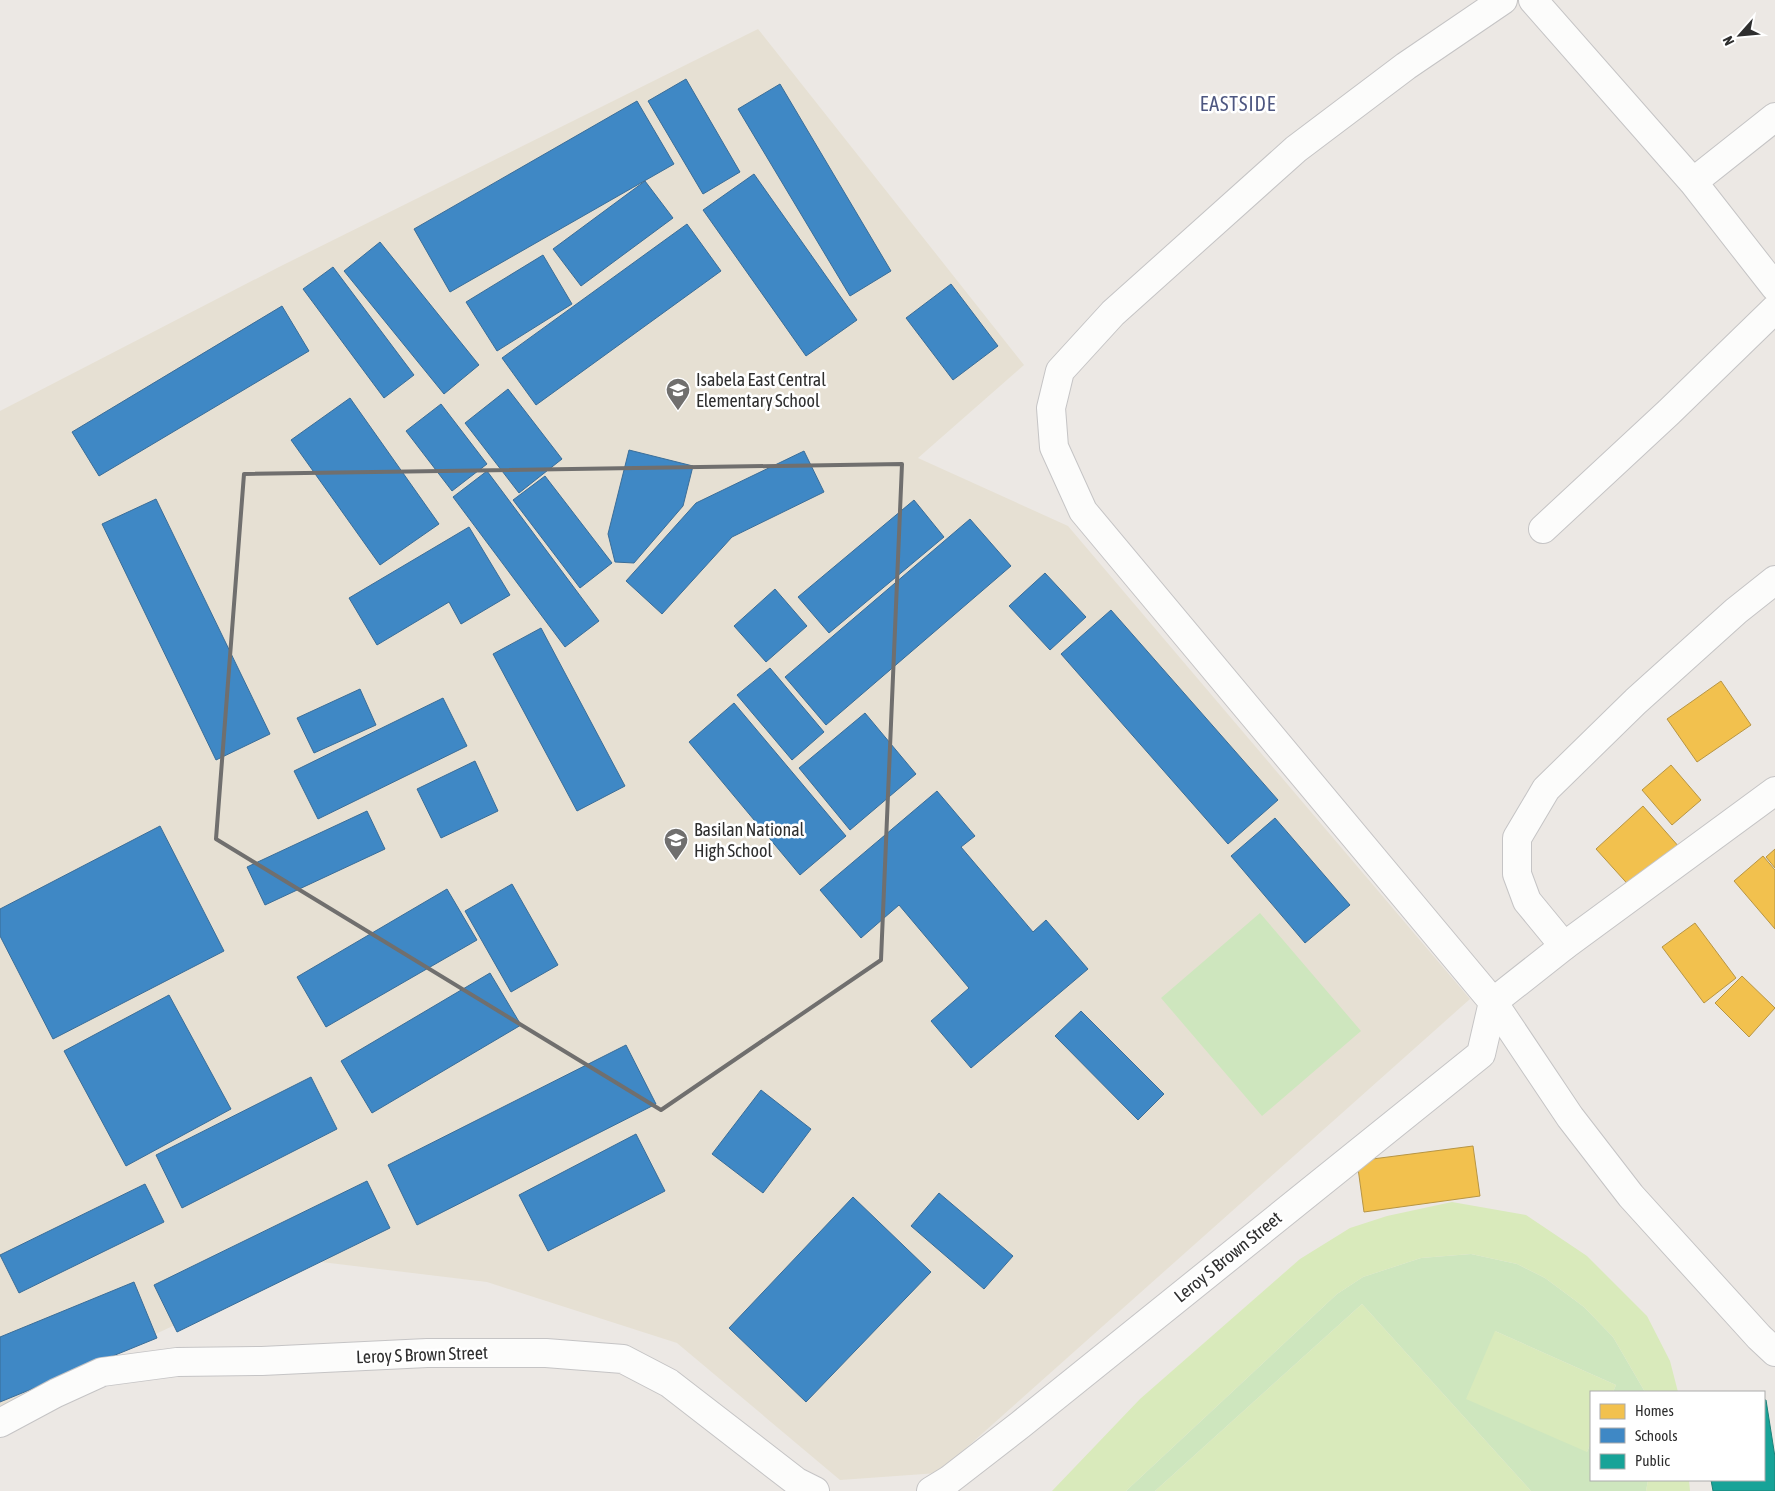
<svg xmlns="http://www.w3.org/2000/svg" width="1775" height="1491" font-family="'Asap Condensed',sans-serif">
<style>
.education{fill:#e6e0d3}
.green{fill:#cee6be}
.pitch{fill:#d9eabb}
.homes{fill:#f2c14e;stroke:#b79544}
.schools{fill:#3f88c5;stroke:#3a6d98}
.public{fill:#17a398;stroke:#1e8078}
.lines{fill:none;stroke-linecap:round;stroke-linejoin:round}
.street-casing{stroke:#c5c4c5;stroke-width:30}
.secondary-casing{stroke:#c5c4c5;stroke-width:30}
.street{stroke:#fcfcfb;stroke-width:28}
.secondary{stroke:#fcfcfb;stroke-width:28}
.marked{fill:none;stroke:#706f6e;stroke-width:4;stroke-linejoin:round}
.labels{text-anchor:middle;stroke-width:5;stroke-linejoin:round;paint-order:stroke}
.poi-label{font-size:18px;fill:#2e2e2e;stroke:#fff;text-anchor:start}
.street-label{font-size:18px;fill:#2e2e2e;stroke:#fff}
.quarter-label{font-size:20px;letter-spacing:1px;fill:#4d5680;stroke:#fff}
</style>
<rect width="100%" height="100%" fill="#ece8e4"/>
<path class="education" d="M758 29 1024 365 918 458 1068 526 1470 999 938 1473 840 1480 677 1343 487 1282 313 1261 0 1406V411L279 267Z"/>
<path class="green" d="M1260 913 1361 1031 1262 1116 1161 998Z
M1471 1254 1517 1264 1545 1278 1584 1307 1613 1337 1645 1392H1613L1616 1385 1495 1331 1587 1452 1591 1442V1480H1648L1646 1491H1531L1362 1304 1155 1491H1126L1337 1294 1363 1277 1421 1258Z"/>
<path class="pitch" d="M1452 1202 1526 1215 1587 1256 1647 1316 1670 1361 1678 1392H1645L1613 1337 1584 1307 1545 1278 1517 1264 1471 1254 1421 1258 1363 1277 1337 1294 1126 1491H1052L1140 1399 1300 1259 1350 1228 1387 1216Z
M1362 1304 1531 1491H1155Z
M1495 1331 1616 1385 1613 1392H1591V1442L1587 1452 1466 1399Z
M1648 1480H1689L1690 1491H1646Z"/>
<path class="homes" d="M1721 681 1751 725 1697 762 1667 719Z
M1671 765 1701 800 1672 825 1642 790Z
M1643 806 1680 848 1633 890 1596 849Z
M1775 849V868L1766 857Z
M1763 856 1775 870V929L1734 881Z
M1695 923 1736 978 1704 1003 1662 947Z
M1742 976 1775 1008 1749 1037 1715 1003Z
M1473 1146 1480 1196 1364 1212 1357 1161Z"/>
<path class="schools" d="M686 79 740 172 703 194 648 101Z
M780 84 891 271 850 296 738 109Z
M637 101 674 164 450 292 414 229Z
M754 174 857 320 806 356 703 210Z
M645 181 673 218 581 286 553 249Z
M687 224 721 271 536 405 502 358Z
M380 242 479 365 444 394 344 271Z
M543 255 572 304 497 351 466 302Z
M333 267 414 375 384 398 303 289Z
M951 284 998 346 953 380 906 318Z
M282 306 309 351 99 476 72 432Z
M508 389 562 459 519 493 465 423Z
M350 398 439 524 380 565 291 440Z
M441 404 487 464 452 491 406 431Z
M629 450 693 466 683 506 634 563 615 562 608 534Z
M804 451 824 492 732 537 662 614 626 581 696 503Z
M487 471 599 621 565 647 453 497Z
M545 476 612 563 580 588 513 500Z
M156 499 270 734 216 760 102 524Z
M914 500 944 537 829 633 798 597Z
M970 519 1011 566 826 725 785 677Z
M469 527 510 595 461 624 449 602 377 645 349 598Z
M1045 573 1086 617 1050 650 1009 606Z
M775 589 807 626 766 662 734 626Z
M1111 610 1278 800 1228 844 1061 654Z
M541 628 625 786 577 811 493 654Z
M770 668 824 732 792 760 737 695Z
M360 689 376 725 314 753 297 718Z
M443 698 467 746 318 819 294 771Z
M734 703 846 836 800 875 689 742Z
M865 713 916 774 850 830 799 768Z
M475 761 498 811 441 838 417 789Z
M937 791 975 836 961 847 1033 932 1046 920 1088 969 971 1068 931 1021 969 988 899 905 861 938 820 890Z
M367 811 385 849 265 905 247 867Z
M1275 818 1350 905 1305 943 1231 856Z
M160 826 224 951 53 1039 0 936V909Z
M512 884 558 965 511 992 465 911Z
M447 889 477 940 326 1027 297 977Z
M490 973 521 1025 372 1113 341 1061Z
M169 995 231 1109 126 1166 64 1051Z
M1081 1011 1164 1094 1138 1120 1055 1036Z
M626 1045 656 1104 417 1225 388 1165Z
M311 1077 337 1129 182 1208 156 1155Z
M761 1090 811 1129 763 1193 712 1154Z
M636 1134 665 1191 548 1251 519 1195Z
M367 1181 390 1228 177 1332 154 1285Z
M145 1184 164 1222 19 1293 0 1255Z
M939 1193 1013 1256 984 1289 911 1226Z
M853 1197 931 1272 806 1402 729 1328Z
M134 1282 157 1338 0 1402V1337Z"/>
<path class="public" d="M1764 1400H1766L1775 1457V1491H1713L1711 1480H1764Z"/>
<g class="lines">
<defs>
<path id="street" d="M1533 0 1693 182 1775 287
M1693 182 1775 117
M1543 529 1669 412 1775 309
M1564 946 1527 901 1517 874V838L1546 789 1636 701 1736 611 1775 580
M0 1423 56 1393 102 1372 177 1362 262 1361 427 1353H546L623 1359 669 1383 797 1482 815 1491
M931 1491 949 1480 1020 1425 1481 1054 1493 1002 1083 511 1054 447 1051 408 1060 371 1113 313 1296 149 1406 66 1503 0"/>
<path id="secondary" d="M1775 791 1564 946 1493 1002 1570 1117 1631 1196 1759 1337 1775 1352"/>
</defs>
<use href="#street" class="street-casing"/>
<use href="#secondary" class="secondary-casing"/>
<use href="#street" class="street"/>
<use href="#secondary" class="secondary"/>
</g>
<path class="marked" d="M902 464 881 960 661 1110 216 839 244 474Z"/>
<defs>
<symbol id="school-pin" viewBox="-11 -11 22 30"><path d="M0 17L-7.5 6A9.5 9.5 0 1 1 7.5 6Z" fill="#706f6e" stroke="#fff"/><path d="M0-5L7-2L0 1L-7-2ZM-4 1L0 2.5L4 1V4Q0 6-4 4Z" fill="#fff"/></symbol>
</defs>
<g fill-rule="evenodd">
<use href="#school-pin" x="664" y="376" width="28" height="38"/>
<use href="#school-pin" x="662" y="826" width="28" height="38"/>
</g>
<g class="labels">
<g class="poi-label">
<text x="696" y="386">Isabela East Central<tspan x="696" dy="21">Elementary School</tspan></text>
<text x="694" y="836">Basilan National<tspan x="694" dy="21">High School</tspan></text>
</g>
<g class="street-label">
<text transform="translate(1228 1257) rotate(-39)" y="6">Leroy S Brown Street</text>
<text transform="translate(422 1355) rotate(-2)" y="6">Leroy S Brown Street</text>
</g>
<g class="quarter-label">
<text x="1238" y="111">EASTSIDE</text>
</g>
</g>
<rect x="1590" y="1391" width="175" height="90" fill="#ffffff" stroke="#ababab"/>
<rect x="1600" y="1404" width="25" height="15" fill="#f2c14e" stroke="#ababab"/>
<text x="1635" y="1416" font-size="15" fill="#2e2e2e">Homes</text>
<rect x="1600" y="1428" width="25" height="15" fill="#3f88c5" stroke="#ababab"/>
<text x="1635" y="1441" font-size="15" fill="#2e2e2e">Schools</text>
<rect x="1600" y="1454" width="25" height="15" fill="#17a398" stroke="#ababab"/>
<text x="1635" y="1466" font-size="15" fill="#2e2e2e">Public</text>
<g transform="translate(1740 35) rotate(243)" stroke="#ffffff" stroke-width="4" paint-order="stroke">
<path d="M0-4L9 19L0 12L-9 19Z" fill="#2e2e2e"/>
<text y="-8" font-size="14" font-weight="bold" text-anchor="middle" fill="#2e2e2e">N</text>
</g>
</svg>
